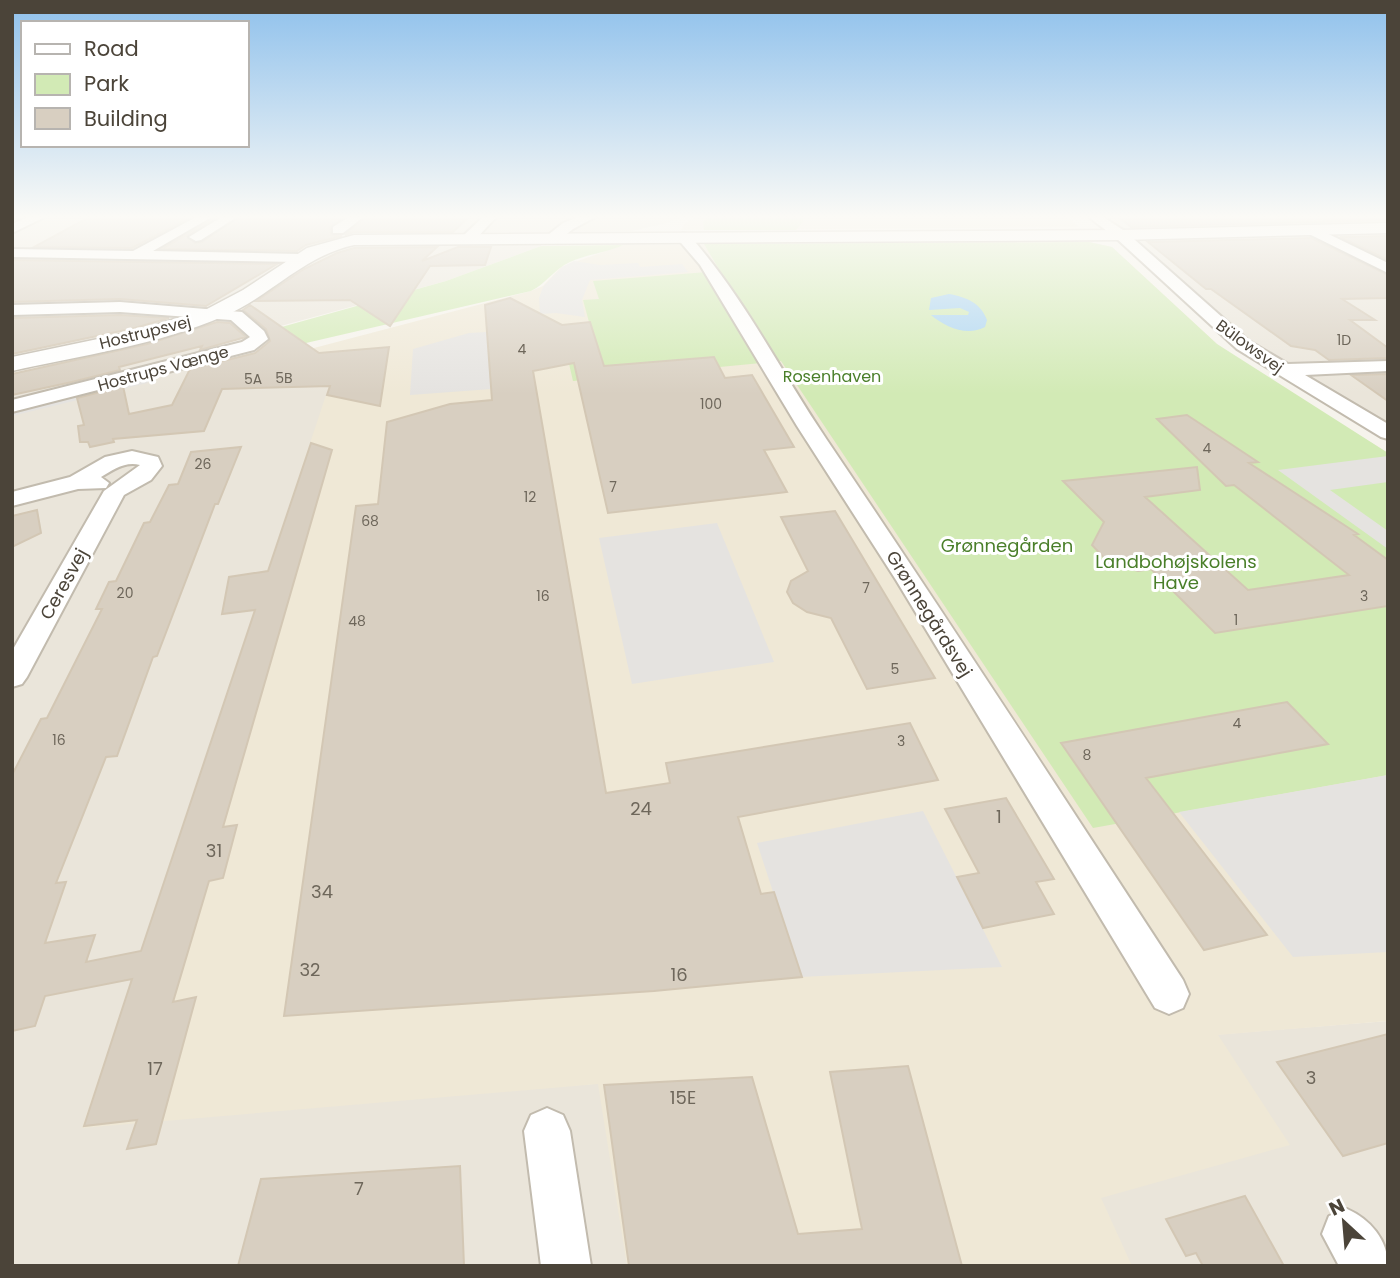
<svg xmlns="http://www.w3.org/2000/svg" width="1400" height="1278" font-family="Poppins,sans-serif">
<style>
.residential{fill:#eae5da}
.education{fill:#efe8d6}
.green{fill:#d2eab5}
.parking{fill:#e5e3e0}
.water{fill:#a9d4f2}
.building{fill:#d8cfc1;stroke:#d3c7b4;stroke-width:2}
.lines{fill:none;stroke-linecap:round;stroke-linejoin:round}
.minor-casing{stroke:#c2bbae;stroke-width:4}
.tertiary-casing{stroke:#c2bbae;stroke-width:3}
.minor{fill:#fff;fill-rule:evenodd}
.tertiary{fill:#fff;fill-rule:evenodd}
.labels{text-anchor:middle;stroke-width:6;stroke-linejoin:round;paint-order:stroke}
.number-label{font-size:14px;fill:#6e675b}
.far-street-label{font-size:16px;fill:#4b4439;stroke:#fff}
.far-park-label{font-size:16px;fill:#4a7f2a;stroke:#fff}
.park-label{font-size:18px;fill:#4a7f2a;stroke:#fff}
.street-label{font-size:18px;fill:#4b4439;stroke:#fff}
.near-number-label{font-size:18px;fill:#6e675b}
</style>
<rect width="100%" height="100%" fill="#f6f3ec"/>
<path class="residential" d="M12 215H686L667 223 632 231 543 233 541 246 446 281 215 344 234 369 335 371 178 1117 1388 1021V1266H12Z
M1103 215H1388V424L1259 347Z"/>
<path class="education" d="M702 215H1065L1079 227 681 230 685 223Z
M1089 242 1112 247 1217 344 1241 362 1388 453V1021L1218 1035 1290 1145 1101 1198 1132 1266H627L598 1084 82 1128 334 371 234 369 531 291 543 286 561 267 623 245Z"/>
<path class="green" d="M715 215 803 217V222L796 230H704L703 221Z
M1089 242 1112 247 1217 344 1388 453V775L1093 828 781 361 573 381 560 325 589 322 583 300 599 299 593 281 720 271 704 244Z
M623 245C606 253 587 254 570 262 554 269 546 284 531 291L306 343 275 345 278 328 446 281 541 246Z"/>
<path class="parking" d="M574 261 600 265 638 263 640 267 682 264 688 272 590 280 582 300 585 317 556 313 540 314 539 298 543 287 562 267Z
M487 332 491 389 410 395 413 349 469 333Z
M156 375 147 383 12 416V409Z
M1388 456V482L1330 490 1388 531V549L1278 470Z
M717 523 774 662 632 684 599 538Z
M1388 775V952L1293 957 1179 812Z
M923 811 1002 967 801 977 757 843Z"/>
<path class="water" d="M949 294C966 297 981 303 987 320L985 327C967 337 945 327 931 315H968L969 312 960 308 929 310 931 298Z"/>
<path class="building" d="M93 215H195L132 248 34 247Z
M242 215H348L330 227 331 235 342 236 306 245 297 251 162 249 215 218 187 236 195 243 202 242Z
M368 215H471L453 232H354L345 235Z
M1116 215H1388V220L1131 227Z
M1388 236V260L1340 237Z
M1311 238 1388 275V298L1342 299 1375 320H1350L1388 348V358L1329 360 1315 350 1291 346 1211 289H1206L1148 242Z
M437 247 422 261 458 247H491L485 265 430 266 390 326 350 300 256 301 304 269 337 253 354 248Z
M12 260 277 264 206 306 120 299 12 302Z
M510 298 562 325 590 322 604 366 714 357 725 378 752 375 794 447 764 450 787 492 608 513 574 363 533 371 606 793 670 783 666 763 910 723 938 780 738 817 761 894 774 892 802 977 654 991 284 1016 356 506 378 504 387 422 450 404 492 400 485 305Z
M250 305 319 353 389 347 380 406 327 395 330 386 222 389 204 431 113 439 114 442 90 447 88 442H80L78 426 84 425 77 398 123 386 129 414 172 405 190 369 255 353 270 341 266 329 243 310Z
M120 315 169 318 135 328 12 354V318Z
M217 322 230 323 246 337 200 350 202 346 119 367 120 370 72 382 12 395V374L147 344Z
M1388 374V401L1351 375Z
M1187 415 1258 462 1249 463 1358 534 1354 535 1388 560V606L1215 633 1151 569 1138 571 1107 561 1092 545 1104 522 1063 481 1197 467 1200 490 1145 497 1248 590 1349 575 1234 485 1226 486 1157 419Z
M311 443 332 450 223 827 237 825 223 878 209 881 173 1002 196 997 156 1144 127 1149 137 1120 84 1126 132 979 45 996 35 1026 12 1031V775L41 719 47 718 102 609H96L109 582 116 581 144 523 150 522 169 485 178 484 191 452 241 447 218 504H215L157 656 153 657 117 756 106 757 56 883 66 882 45 943 95 935 86 962 141 951 255 610 222 614 229 577 268 571Z
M37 510 41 533 12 547V516Z
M835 511 935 678 867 689 831 618 807 612 793 603 787 592 791 581 808 571 781 517Z
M1287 702 1328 744 1146 778 1267 935 1204 950 1061 743Z
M1006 798 1054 879 1036 882 1054 914 983 928 957 877 979 873 945 809Z
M1388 1034V1143L1343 1156 1277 1062Z
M908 1066 962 1266H629L604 1085 752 1077 798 1234 862 1229 830 1072Z
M460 1166 464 1266H238L261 1179Z
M1245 1196 1284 1266H1203L1196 1253 1186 1256 1166 1219Z"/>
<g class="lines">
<defs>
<path id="minor" d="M33 215 47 216 12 233V224Z
M200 215H215L153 251 299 254 306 258 299 262 12 257V249L133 251Z
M225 215H240L201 240 196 241 189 237Z
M352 215H366L343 233H333V227Z
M485 215H498L473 242H463V236Z
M583 215H599L573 229 558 241H548V235L563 223Z
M1086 215H1100L1126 232 1249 341 1288 364 1388 361V371L1305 375 1388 424V439L1381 437 1237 349 1116 238Z
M1312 226 1388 263V273L1307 233 1305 230Z
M683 233 688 234C743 295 781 372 827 440 948 619 1065 799 1183 980L1189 994 1183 1008 1169 1014 1155 1008 896 580 797 426 700 265 676 237Z
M120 302 242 312 264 331 268 339 254 350 12 412V400L242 342 250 337 231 320 120 312 12 315V305Z
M132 451 158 457 162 466 151 480 124 495 27 677 22 684 12 687V651L104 491 140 465C125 461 113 470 101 477L109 483 106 488 78 489 12 506V492L70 477 105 457Z
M547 1108 563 1115 570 1131 591 1266H541L524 1131 531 1115Z
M1347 1209C1370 1219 1388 1240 1388 1266H1339L1322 1234 1329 1216Z"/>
<path id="tertiary" d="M1388 223V233L1121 240 354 245C303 256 271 296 224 316 158 345 83 355 12 371V357L136 331 207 309 243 290 307 248 354 235 1121 230Z"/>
</defs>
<use href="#minor" class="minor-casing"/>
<use href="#tertiary" class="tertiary-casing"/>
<use href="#minor" class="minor"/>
<use href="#tertiary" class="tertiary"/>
</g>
<linearGradient id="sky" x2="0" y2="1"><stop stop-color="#8fc1ec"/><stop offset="0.55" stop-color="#fbfaf6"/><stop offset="1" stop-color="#fbfaf6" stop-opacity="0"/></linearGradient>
<rect width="1400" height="394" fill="url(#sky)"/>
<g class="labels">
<g class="number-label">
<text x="1344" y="345">1D</text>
<text x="522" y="354">4</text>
<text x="284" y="383">5B</text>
<text x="253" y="384">5A</text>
<text x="711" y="409">100</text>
<text x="1207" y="453">4</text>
<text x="203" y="469">26</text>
<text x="613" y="492">7</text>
<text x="530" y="502">12</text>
<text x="370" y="526">68</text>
<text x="866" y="593">7</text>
<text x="125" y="598">20</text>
<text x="543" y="601">16</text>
<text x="1364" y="601">3</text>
<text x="1236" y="625">1</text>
<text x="357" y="626">48</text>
<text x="895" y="674">5</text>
<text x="1237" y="728">4</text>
<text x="59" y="745">16</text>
<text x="901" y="746">3</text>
<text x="1087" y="760">8</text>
</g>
<g class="far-street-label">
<text transform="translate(145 332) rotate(-14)" y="6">Hostrupsvej</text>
<text transform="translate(1250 346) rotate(36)" y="6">Bülowsvej</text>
<text transform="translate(163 368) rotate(-15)" y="6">Hostrups Vænge</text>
</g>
<g class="far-park-label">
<text x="832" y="382">Rosenhaven</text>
</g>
<g class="park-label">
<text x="1007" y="552">Grønnegården</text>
<text x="1176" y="568">Landbohøjskolens<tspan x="1176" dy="21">Have</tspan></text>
</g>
<g class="street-label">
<text transform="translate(64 584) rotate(-61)" y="6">Ceresvej</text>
<text transform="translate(929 614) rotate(58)" y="6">Grønnegårdsvej</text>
</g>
<g class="near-number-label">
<text x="641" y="815">24</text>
<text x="999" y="823">1</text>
<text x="214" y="857">31</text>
<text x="322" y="898">34</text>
<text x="310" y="976">32</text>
<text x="679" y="981">16</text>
<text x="155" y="1075">17</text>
<text x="1311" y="1084">3</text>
<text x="683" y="1104">15E</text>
<text x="359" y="1195">7</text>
</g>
</g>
<rect width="1400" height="1278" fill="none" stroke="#4b4439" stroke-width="28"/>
<rect x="21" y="21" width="228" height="126" fill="#ffffff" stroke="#b7b4b0" stroke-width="2"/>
<rect x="35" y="44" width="35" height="10" fill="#ffffff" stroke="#b7b4b0" stroke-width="2"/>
<text x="84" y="56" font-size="21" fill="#4b4439">Road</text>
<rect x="35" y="74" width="35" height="21" fill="#d2eab5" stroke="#b7b4b0" stroke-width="2"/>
<text x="84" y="91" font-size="21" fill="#4b4439">Park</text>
<rect x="35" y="108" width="35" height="21" fill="#d8cfc1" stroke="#b7b4b0" stroke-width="2"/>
<text x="84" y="126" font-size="21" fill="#4b4439">Building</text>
<g transform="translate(1344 1222) rotate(334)" stroke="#ffffff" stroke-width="5" paint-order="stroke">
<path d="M0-5L12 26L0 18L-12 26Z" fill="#4b4439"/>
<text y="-10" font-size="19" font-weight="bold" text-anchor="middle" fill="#4b4439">N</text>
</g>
</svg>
